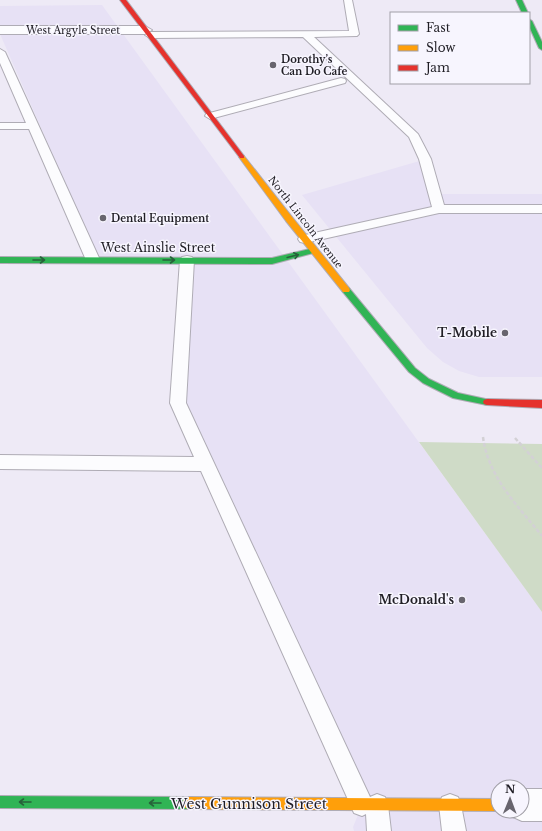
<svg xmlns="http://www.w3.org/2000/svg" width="542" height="831" font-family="'Libre Baskerville',serif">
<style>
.built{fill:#e7e1f5;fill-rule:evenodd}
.green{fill:#cfdbc7}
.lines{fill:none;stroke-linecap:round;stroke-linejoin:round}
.lane-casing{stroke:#afacb5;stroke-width:2}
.street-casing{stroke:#afacb5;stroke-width:2}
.fast-casing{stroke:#afacb5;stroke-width:2}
.slow-casing{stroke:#afacb5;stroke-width:2}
.jam-casing{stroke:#afacb5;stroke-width:2}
.path{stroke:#d3d1d5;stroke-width:2.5;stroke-dasharray:4 2;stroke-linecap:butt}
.lane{fill:#fcfcfe;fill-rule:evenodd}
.street{fill:#fcfcfe;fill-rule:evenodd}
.fast{fill:#30b455;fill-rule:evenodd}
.slow{fill:#ff9f0a;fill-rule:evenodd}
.jam{fill:#e5322d;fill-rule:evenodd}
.oneway{stroke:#27623b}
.poi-dot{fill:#68656e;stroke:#f7f5fe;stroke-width:1.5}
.labels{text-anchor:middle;stroke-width:3;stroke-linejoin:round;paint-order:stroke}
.far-street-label{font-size:10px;fill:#201e25;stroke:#f7f5fe}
.far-poi-label{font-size:10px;font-weight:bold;fill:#201e25;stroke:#f7f5fe;text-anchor:start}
.street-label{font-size:12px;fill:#201e25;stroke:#f7f5fe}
.poi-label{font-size:12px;font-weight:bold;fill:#201e25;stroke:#f7f5fe;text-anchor:end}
.near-street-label{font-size:14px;fill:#201e25;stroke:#f7f5fe}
</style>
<rect width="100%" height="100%" fill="#eeeaf6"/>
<path class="built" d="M102 5 542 612V831H354L353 827 365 798 182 400 191 257 98 258 0 34V6ZM498 787H522V811H498Z
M423 160 430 194H542V377H479L459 371 443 362 427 348 302 195Z"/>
<path class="green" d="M419 442 542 444V612Z"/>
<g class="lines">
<defs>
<path id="lane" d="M344 0H352L359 34 357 36 314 37 418 134 431 159 444 205H542V213H439L305 243 300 242 298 239 300 236 305 235 432 207 419 159 409 137 303 37 150 38 145 35 150 32 349 31Z
M0 49 5 52 100 260 98 263H88L86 260 29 129H0V123H26L0 63Z
M341 78 345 79 346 81 345 83 210 119 205 116 206 114Z
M187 256 192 257 194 260 186 403 370 797 377 794 385 797 388 805 391 831H367L366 814 362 816 354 813 201 471 0 469V455L194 457 170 403 180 260 182 257Z
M450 794 458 797 461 805 466 831H442L439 805 442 797Z"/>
<path id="street" d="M0 26H145L152 30 145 34H0Z
M522 789H542V821H522L511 816 509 811H522Z"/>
<path id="fast" d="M516 0H522L528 13H522Z
M529 19 532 21 542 42V50L539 48 529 26Z
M314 248 318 250 317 252 272 264 0 263V257L272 258Z
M346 287 349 288 415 368 429 379 458 393 490 400 491 402 490 404 487 405 453 398 423 383 409 372 343 292 342 290Z
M0 796 188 797 192 799 194 803 192 807 188 809 0 808Z"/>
<path id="slow" d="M242 155 244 156 292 217 349 288 350 290 349 292H343L286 221 239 157Z
M188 797 498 799 499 811 188 809 184 807 182 803 184 799Z"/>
<path id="jam" d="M120 0H126L244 156V158H240Z
M487 399 542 400V408L487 405 484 404 483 402 484 400Z"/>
</defs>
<use href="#lane" class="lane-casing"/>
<use href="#street" class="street-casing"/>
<use href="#fast" class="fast-casing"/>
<use href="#slow" class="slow-casing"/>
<use href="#jam" class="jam-casing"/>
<path class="path" d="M483 437C488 477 518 506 542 536
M515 438 542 468"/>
<use href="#lane" class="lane"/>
<use href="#street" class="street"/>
<use href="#fast" class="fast"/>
<use href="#slow" class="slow"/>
<use href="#jam" class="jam"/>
</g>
<defs><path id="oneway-shaft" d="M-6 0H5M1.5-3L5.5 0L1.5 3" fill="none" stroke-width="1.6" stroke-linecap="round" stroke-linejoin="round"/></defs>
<g class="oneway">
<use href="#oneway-shaft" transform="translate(293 256) rotate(-14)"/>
<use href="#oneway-shaft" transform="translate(39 260)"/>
<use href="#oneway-shaft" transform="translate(169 260)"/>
<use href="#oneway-shaft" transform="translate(25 802) rotate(-180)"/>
<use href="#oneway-shaft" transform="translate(155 803) rotate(-180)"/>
</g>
<g class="poi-dot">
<circle cx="273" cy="65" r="4"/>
<circle cx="103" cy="218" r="4"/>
<circle cx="505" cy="333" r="4"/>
<circle cx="462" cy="600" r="4"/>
</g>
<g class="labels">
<g class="far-street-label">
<text x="73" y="34">West Argyle Street</text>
<text transform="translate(306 222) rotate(52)" y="4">North Lincoln Avenue</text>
</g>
<g class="far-poi-label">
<text x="281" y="63">Dorothy’s<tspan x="281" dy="12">Can Do Cafe</tspan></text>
<text x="111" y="222">Dental Equipment</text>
</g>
<g class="street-label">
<text x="158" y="252">West Ainslie Street</text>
</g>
<g class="poi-label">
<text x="497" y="337">T-Mobile</text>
<text x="454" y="604">McDonald's</text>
</g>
<g class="near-street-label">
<text x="249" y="809">West Gunnison Street</text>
</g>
</g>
<rect x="390" y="12" width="140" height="72" fill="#f7f5fe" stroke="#a19fa7"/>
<rect x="398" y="25" width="20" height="6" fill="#30b455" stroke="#a19fa7"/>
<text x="426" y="32" font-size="12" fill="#201e25">Fast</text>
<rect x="398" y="45" width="20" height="6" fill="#ff9f0a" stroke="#a19fa7"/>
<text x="426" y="52" font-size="12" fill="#201e25">Slow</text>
<rect x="398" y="65" width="20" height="6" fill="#e5322d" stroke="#a19fa7"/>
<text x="426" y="72" font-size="12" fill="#201e25">Jam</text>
<g transform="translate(510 799) rotate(1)"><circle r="19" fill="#f7f5fe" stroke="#a19fa7"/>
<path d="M0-3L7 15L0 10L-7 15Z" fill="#68656e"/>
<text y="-6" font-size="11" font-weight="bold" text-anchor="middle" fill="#201e25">N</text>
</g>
</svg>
